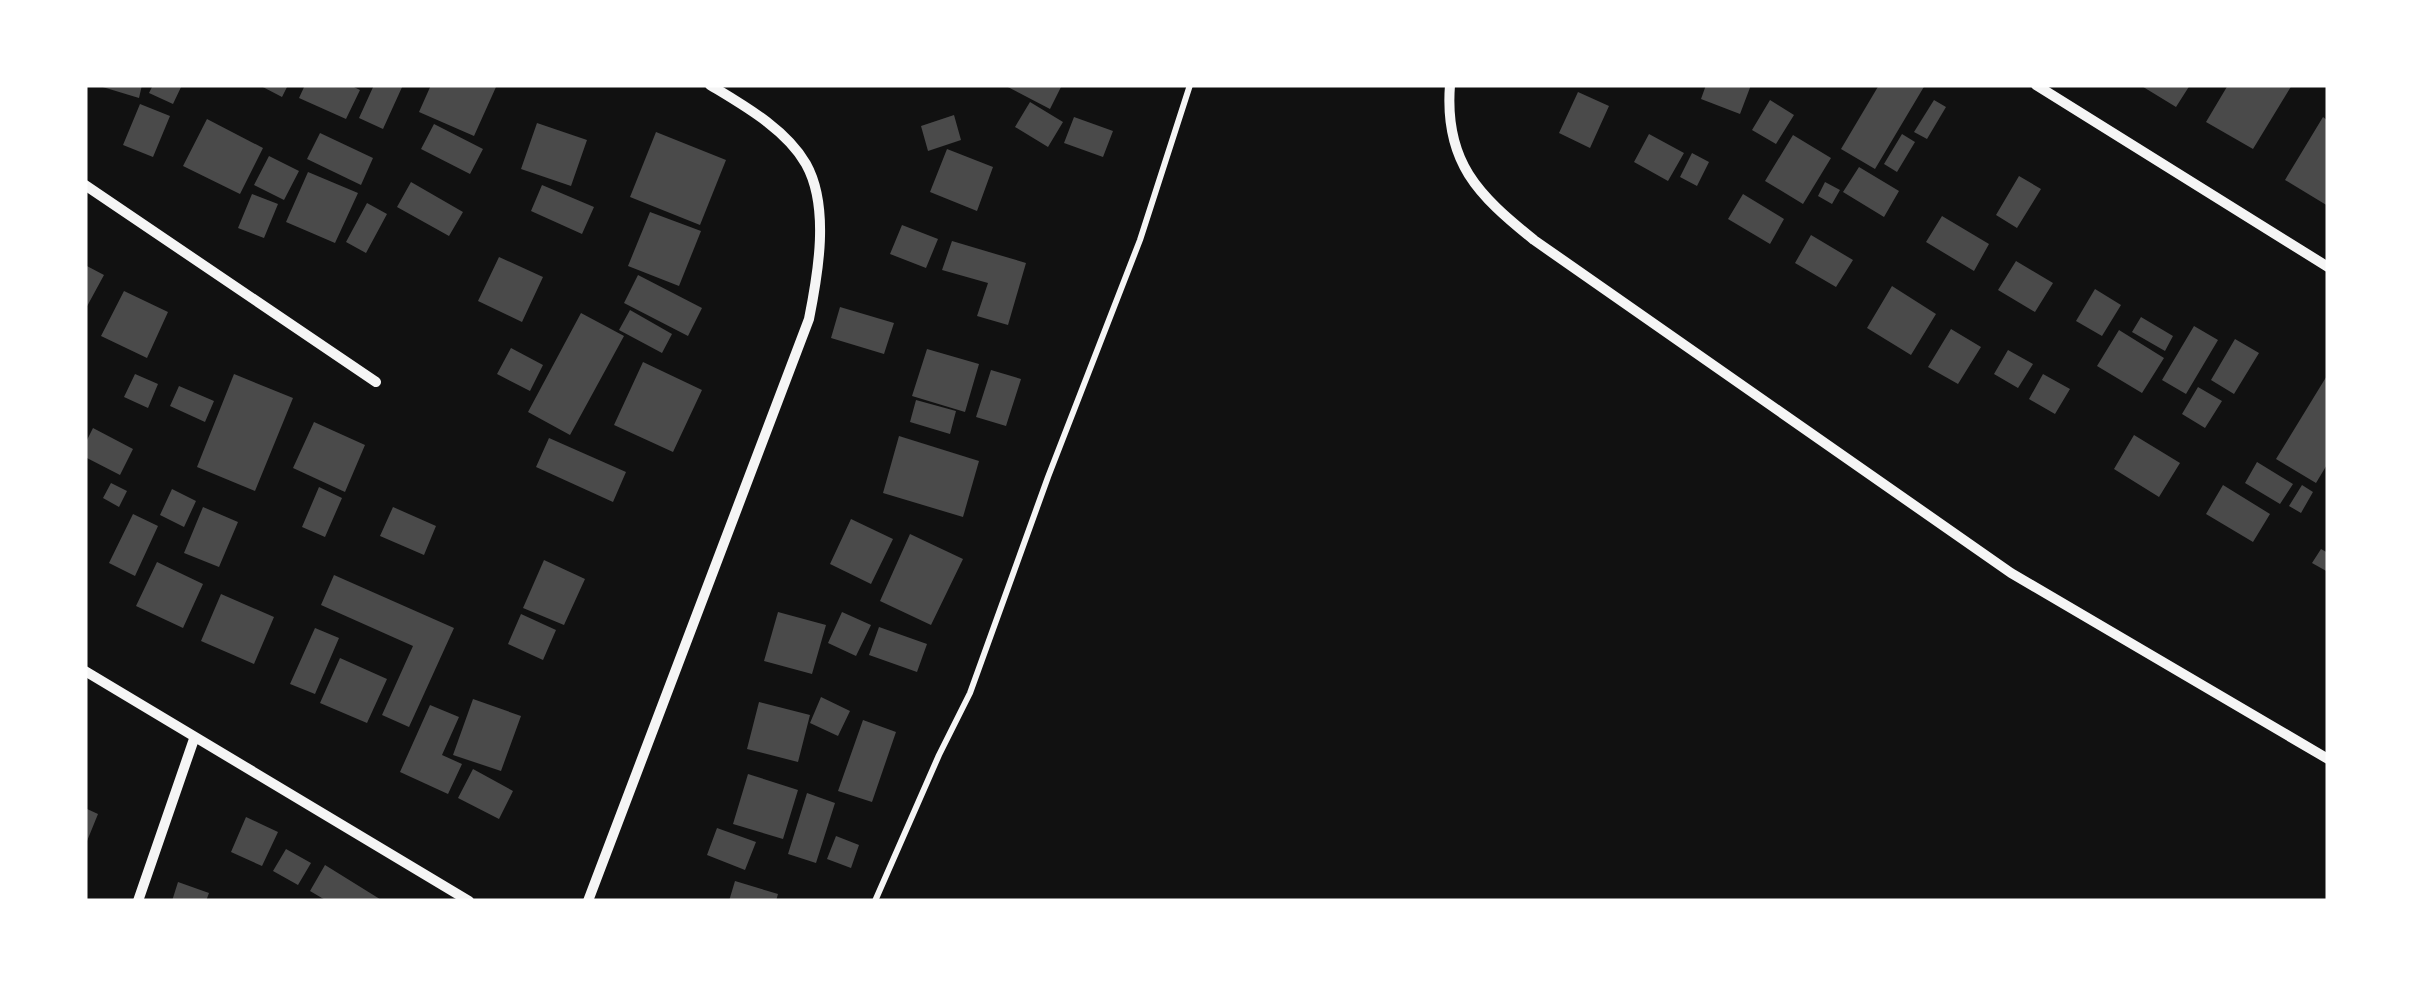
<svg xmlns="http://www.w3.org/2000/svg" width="2413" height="986" font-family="'DejaVu Sans',sans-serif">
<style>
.building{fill:#4a4a4a}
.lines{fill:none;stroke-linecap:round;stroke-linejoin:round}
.path{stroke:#f5f5f5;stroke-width:6}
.minor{stroke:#f5f5f5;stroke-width:10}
</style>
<rect width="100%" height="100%" fill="#111"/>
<path class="building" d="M96 85H142L139 98Z
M153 85H182L173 104 149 93Z
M259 85H288L282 97Z
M305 85H350L360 90 346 119 299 98Z
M374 85H403L383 129 359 118Z
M431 85 496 87 474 136 419 112Z
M1004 85H1062L1050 109Z
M1706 85H1751L1740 114 1701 99Z
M1879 85H1925L1875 169 1841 149Z
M2140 85H2190L2176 107Z
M2228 85H2292L2253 149 2206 122Z
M1578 92 1609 106 1590 148 1559 133Z
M1770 100 1794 115 1776 144 1752 130Z
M1934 100 1946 107 1927 139 1914 132Z
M1030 102 1063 122 1048 147 1015 127Z
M140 104 170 116 153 157 123 145Z
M954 115 961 140 928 151 921 126Z
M1074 117 1113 131 1103 157 1064 143Z
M2323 117 2328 121V206L2285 180Z
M207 119 263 148 240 194 183 166Z
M537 123 587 140 571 186 521 169Z
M434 124 483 149 470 174 421 149Z
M656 132 726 160 700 225 630 197Z
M320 133 373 158 361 185 307 159Z
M1649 134 1684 153 1668 181 1634 162Z
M1902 134 1915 142 1897 172 1884 164Z
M1793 135 1831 158 1803 204 1765 181Z
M947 149 993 167 977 211 930 192Z
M1692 153 1709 162 1697 186 1680 177Z
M269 156 299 171 284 200 254 185Z
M1859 167 1899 191 1884 217 1843 192Z
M308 172 358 193 335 243 286 222Z
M2019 176 2041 189 2017 228 1996 215Z
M411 182 463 212 449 236 397 207Z
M1825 182 1840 190 1832 204 1818 196Z
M542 185 594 207 582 234 531 211Z
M252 194 278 204 264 238 238 228Z
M1743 194 1784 219 1770 244 1728 219Z
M367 203 387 214 366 253 346 242Z
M650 212 701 231 679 286 628 266Z
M1942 216 1989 244 1974 271 1926 242Z
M902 225 938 239 926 268 890 254Z
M1811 235 1853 260 1836 287 1795 263Z
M952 241 1026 263 1008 325 977 316 988 283 942 270Z
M499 257 543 277 522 322 478 301Z
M2016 261 2053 283 2035 312 1998 290Z
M85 265 104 275 85 310Z
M638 275 702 308 688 336 624 303Z
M1892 286 1936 314 1911 355 1867 328Z
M2095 289 2121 305 2102 336 2076 321Z
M124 291 168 312 147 358 101 336Z
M840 307 894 323 884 354 831 338Z
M630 310 672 334 662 353 619 330Z
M581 313 624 336 570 435 528 412Z
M2141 317 2173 336 2165 351 2132 332Z
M2194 326 2218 340 2186 394 2162 380Z
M1951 329 1981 347 1958 384 1928 367Z
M2119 330 2164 358 2142 393 2097 366Z
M2235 339 2259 353 2234 394 2211 380Z
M511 348 543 365 530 391 497 374Z
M927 349 979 364 965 412 912 396Z
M2008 350 2033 364 2018 388 1994 374Z
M643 362 702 390 673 452 614 425Z
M991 370 1021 379 1006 426 976 417Z
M135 374 158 384 148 408 124 397Z
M234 374 293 398 255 491 197 467Z
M2043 374 2070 389 2055 414 2029 399Z
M2328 374V463L2316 483 2276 459Z
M179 386 214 401 205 422 170 406Z
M2198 387 2222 401 2205 428 2182 414Z
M916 400 956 411 950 434 910 422Z
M314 422 365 445 345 492 293 468Z
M93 428 133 449 120 475 85 457V444Z
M2134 435 2180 463 2159 497 2114 469Z
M899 436 979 461 963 517 883 493Z
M549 438 626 472 613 502 536 467Z
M2257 462 2293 484 2280 504 2245 483Z
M111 483 127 491 119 507 103 498Z
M2223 485 2270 514 2253 542 2206 514Z
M2302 485 2313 492 2301 513 2289 506Z
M319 487 342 498 325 537 302 527Z
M172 489 196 501 184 527 160 515Z
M203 507 238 522 219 567 184 553Z
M393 507 436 526 424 555 380 536Z
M133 514 158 526 135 576 109 563Z
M851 519 893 539 871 584 830 564Z
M910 534 963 559 931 625 880 601Z
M2321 549 2328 553V572L2312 563Z
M544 560 585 579 564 625 523 608Z
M157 562 203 584 183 628 136 606Z
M334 575 454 628 409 727 382 715 413 646 321 605Z
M221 594 274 617 254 664 201 641Z
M778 612 826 625 812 674 764 661Z
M842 612 871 625 856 656 828 643Z
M521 614 556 630 543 660 508 644Z
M879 627 927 644 917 672 869 655Z
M315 628 339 638 315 694 290 684Z
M340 658 387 679 367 723 320 703Z
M821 697 850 711 838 736 810 723Z
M473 699 521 716 501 771 453 755Z
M759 702 810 715 798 762 747 749Z
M430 705 459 717 442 755 462 764 448 794 400 772Z
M863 720 896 732 872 802 838 791Z
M473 769 513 791 499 819 458 798Z
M748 774 798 790 783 839 733 824Z
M807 793 835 803 816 863 788 854Z
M85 808 98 814 85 846Z
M246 817 278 832 262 866 231 852Z
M717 828 756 842 745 870 707 855Z
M836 836 859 845 851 868 827 859Z
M286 849 311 863 298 885 273 871Z
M325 865 383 901H327L310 891Z
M735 881 778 894 776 901H729Z
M178 882 209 893 206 901H172Z"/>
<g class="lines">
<path class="path" d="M875 901 939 755 970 693 1048 477 1140 240 1190 85"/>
<path class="minor" d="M1450 85C1444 162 1478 195 1534 240L2011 573 2328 759
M2036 85 2328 267
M85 185 376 382
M85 671 469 901
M138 901 194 739
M588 901 809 319C818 274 830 207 806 164 786 129 743 105 710 85"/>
</g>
<rect width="2413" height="986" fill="none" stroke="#ffffff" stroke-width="175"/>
</svg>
